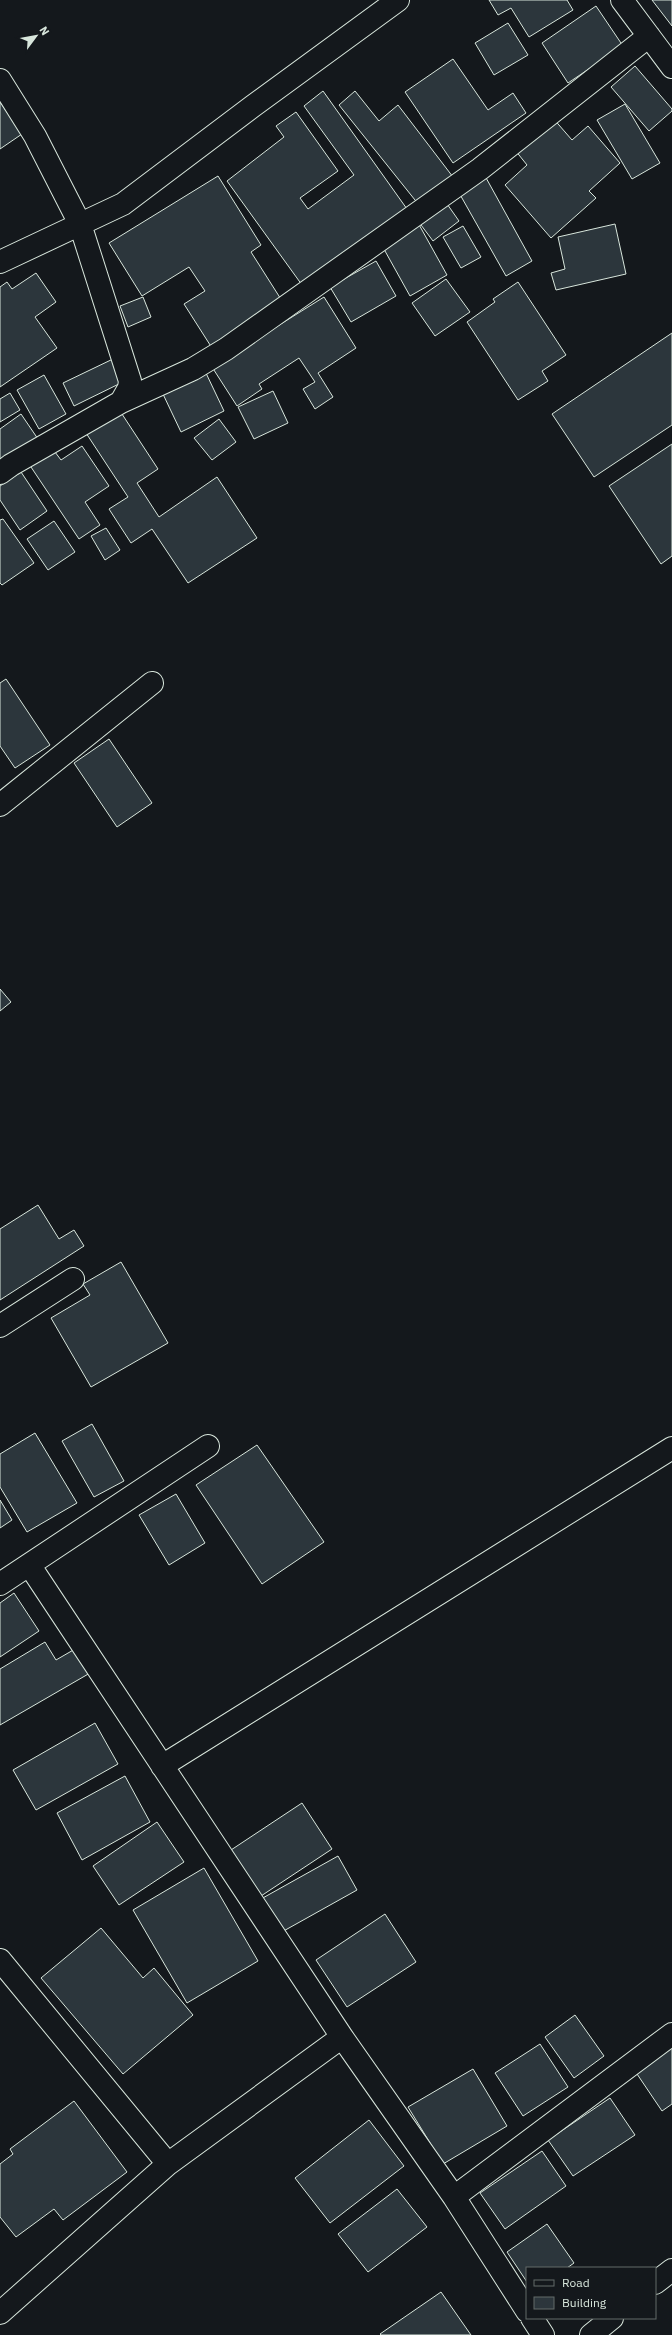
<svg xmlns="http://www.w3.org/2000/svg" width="672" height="2335" font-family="'IBM Plex Sans',sans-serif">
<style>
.building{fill:#2c363c;stroke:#d8e6dc}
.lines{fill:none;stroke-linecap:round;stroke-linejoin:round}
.street-casing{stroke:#d8e6dc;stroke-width:24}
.street{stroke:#14181c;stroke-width:22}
</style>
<rect width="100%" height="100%" fill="#14181c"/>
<path class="building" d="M489 0H567L573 10 529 37 511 8 498 15Z
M652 0H672V26Z
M596 6 623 46 568 83 542 43Z
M508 23 528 55 494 75 475 43Z
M453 59 488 110 513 93 526 113 453 163 405 92Z
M635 66 672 109V111L649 131 611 87Z
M323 91 407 209 302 285 227 181 284 137 276 126 296 112 338 171 300 198 308 209 354 175 304 106Z
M355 91 379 121 398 105 453 177 419 205 339 105Z
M0 102 22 134 0 149Z
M625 104 660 163 632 179 597 120Z
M552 117 572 140 588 126 620 163 589 191 596 198 551 238 505 185 527 165 515 150Z
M218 176 261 245 251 252 284 304 212 348 184 304 205 291 189 267 142 296 109 243Z
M485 176 532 261 506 276 458 191Z
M445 201 459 221 433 241 418 221Z
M417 221 447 275 410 296 380 242Z
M615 224 626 274 556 290 551 273 565 269 558 237Z
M463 226 481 257 461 268 443 237Z
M376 261 396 296 351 322 330 287Z
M36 273 56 302 35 317 57 348 0 387V287L7 282 12 289Z
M446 279 470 312 435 336 412 303Z
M518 282 566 355 542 371 548 381 518 400 467 322 495 302 493 299Z
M143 297 151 317 128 327 120 306Z
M324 297 356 348 318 373 333 397 315 409 303 389 315 382 299 358 259 384 262 389 237 406 212 367Z
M672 333V425L594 477 552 414Z
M115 358 127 380 74 406 63 383Z
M205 371 224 411 181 432 162 392Z
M44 375 66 414 39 429 17 390Z
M273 391 288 423 254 439 238 407Z
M10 393 20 410 0 422V399Z
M120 411 158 469 137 483 159 517 217 477 257 538 188 583 152 529 131 543 109 509 128 497 86 433Z
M21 414 38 439 0 464V429Z
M219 419 236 442 212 460 194 438Z
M672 444V556L661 564 609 486Z
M82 446 109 486 85 502 100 525 79 539 29 464 52 448 61 460Z
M21 472 47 511 20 530 0 500V486Z
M3 519 34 563 2 585 0 583V520Z
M54 521 75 552 48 570 27 539Z
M106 528 120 550 105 560 91 536Z
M6 679 50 745 15 768 0 746V683Z
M109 739 152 803 117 827 74 763Z
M0 989 11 1002 0 1011Z
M38 1205 59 1239 74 1230 84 1246 0 1300V1229Z
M121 1262 168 1343 91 1387 51 1318 90 1295 83 1284Z
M92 1424 124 1481 94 1497 62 1441Z
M35 1433 77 1503 27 1532 0 1487V1454Z
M257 1445 324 1542 262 1584 196 1485Z
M176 1494 205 1543 169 1565 139 1515Z
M0 1500 12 1520 0 1528Z
M14 1593 39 1631 0 1657V1603Z
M45 1642 56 1660 75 1649 90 1673 0 1725V1669Z
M95 1723 118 1764 36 1810 13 1770Z
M125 1776 150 1822 82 1860 57 1813Z
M302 1803 332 1849 261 1896 231 1850Z
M157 1822 184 1862 119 1905 93 1866Z
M338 1856 357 1890 280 1933 261 1899Z
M204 1868 258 1961 187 2003 133 1910Z
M385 1914 416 1962 347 2007 316 1960Z
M101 1928 143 1978 154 1968 193 2015 123 2074 41 1978Z
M575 2015 604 2056 574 2078 545 2037Z
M540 2044 568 2087 523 2116 495 2073Z
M672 2045V2104L662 2111 635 2071Z
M473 2069 507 2126 443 2164 408 2107Z
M610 2098 635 2135 573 2176 548 2140Z
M74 2101 127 2172 63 2220 54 2209 16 2237 0 2217V2164L13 2154 10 2149Z
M369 2120 404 2166 330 2223 295 2178Z
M542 2151 566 2186 505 2229 480 2193Z
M397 2189 427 2227 368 2272 338 2234Z
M547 2224 574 2263 567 2268H527V2282L507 2252Z
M441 2292 471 2335H381L380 2334Z"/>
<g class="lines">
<defs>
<path id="street" d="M622 0 672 67
M0 80 35 136 80 224 130 381 129 388 121 402 11 465 0 473
M0 262 123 204 253 106 398 0
M121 402 193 369 226 349 480 169 649 36
M0 805 152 683
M0 1326 73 1279
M30 1566 342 2037 454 2197 527 2311
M0 1584 208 1446
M162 1766 672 1448
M0 1960 168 2164
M454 2197 672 2034
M655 2283 672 2270
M0 2313 168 2164 342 2037
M532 2318 543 2335
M591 2335 612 2318"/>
</defs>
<use href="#street" class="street-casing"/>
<use href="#street" class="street"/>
</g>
<rect x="526" y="2267" width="130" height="52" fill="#14181c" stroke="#626a69"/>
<rect x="534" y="2280" width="20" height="6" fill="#14181c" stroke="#626a69"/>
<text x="562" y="2287" font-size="12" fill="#d8e6dc">Road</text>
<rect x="534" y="2297" width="20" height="12" fill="#2c363c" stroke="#626a69"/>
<text x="562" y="2307" font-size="12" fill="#d8e6dc">Building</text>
<g transform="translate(36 36) rotate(58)" stroke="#14181c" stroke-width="3" paint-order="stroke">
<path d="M0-3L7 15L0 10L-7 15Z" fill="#d8e6dc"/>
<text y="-6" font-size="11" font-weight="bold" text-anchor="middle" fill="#d8e6dc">N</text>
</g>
</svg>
